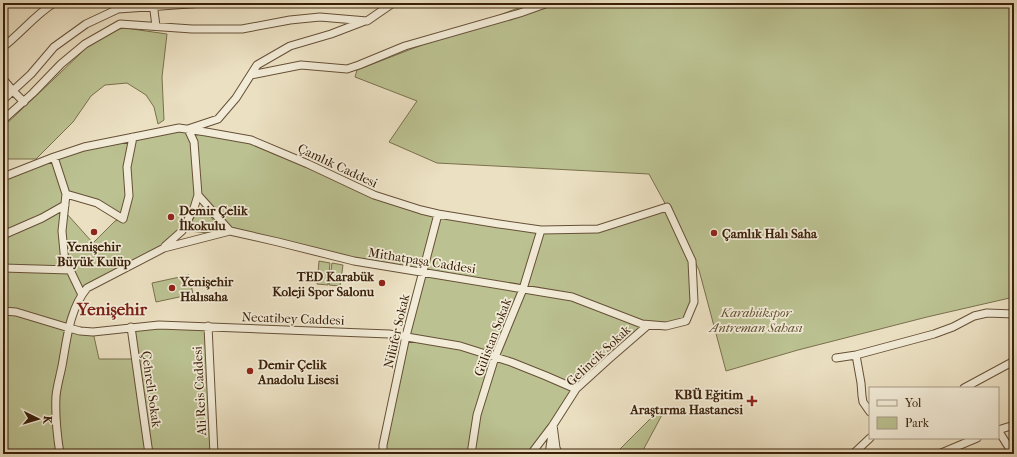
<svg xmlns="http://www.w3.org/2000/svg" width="1017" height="457" font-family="'IM FELL French Canon',serif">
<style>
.green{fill:#bbc191;stroke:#7a704d;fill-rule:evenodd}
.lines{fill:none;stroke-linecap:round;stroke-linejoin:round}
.minor-casing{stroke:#665037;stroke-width:9}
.minor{stroke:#f2ebd7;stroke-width:7}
.poi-dot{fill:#8f2418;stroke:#f2ebd7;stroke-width:1.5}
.labels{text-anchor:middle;stroke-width:3.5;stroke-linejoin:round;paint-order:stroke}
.street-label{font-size:13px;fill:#3a2009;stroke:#f2ebd7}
.poi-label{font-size:13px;font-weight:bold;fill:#3a2009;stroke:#f2ebd7;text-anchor:start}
.park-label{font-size:13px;font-style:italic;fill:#615032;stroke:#f2ebd7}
.district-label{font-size:17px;font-weight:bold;fill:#7a1f14;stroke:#f2ebd7}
</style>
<rect width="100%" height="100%" fill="#ebe0c2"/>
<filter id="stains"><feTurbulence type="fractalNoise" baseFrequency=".005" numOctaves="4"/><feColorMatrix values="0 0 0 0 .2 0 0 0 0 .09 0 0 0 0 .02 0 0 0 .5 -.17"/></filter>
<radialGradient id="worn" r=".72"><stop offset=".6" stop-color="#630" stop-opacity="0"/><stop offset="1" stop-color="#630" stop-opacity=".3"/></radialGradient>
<path class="green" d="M531 3H1014V297L927 317 798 350 726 371 699 270 675 222 692 261 694 302 686 321 648 325 576 389 531 454H383L422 273 230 231 198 195 182 231 164 248 87 288 69 328 93 332 99 359H135L131 327 208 326 214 454H3V177L54 157 179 128 251 140 374 195 421 210 541 230 598 229 667 207 649 174 437 163 389 142 417 101 355 77 357 70ZM67 195 97 203 122 219 115 221 93 243 67 214Z
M125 28 167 34 162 77 164 120 158 124 154 107 146 95 127 83 105 85 91 96 73 122 36 159H3V127L55 78 86 48 113 30Z
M202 207 205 208 218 227 217 231 209 233 189 231C190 224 196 211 202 207Z
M319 261 330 263 328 285 317 284Z
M332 263 343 265 340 286 329 285Z
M189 275 193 294 156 302 152 283Z
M660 409 663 413 641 454H615Z"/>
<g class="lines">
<defs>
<path id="minor" d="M153 3 156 26
M3 47C21 33 35 15 54 3
M251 75 301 65 347 69 359 65 405 46 520 13 548 3
M3 79 13 91 24 102
M3 99 5 98 31 74 54 47 86 24 118 9 204 3
M3 120 33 93 61 64 85 44 120 24 192 29H242L290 20 320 17 367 21 393 3
M54 157 66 194 62 231 65 263 70 270 82 295
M3 177 54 157 84 147 179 128 206 132 251 140 308 164 374 195 421 210 438 214 499 224 541 230 598 229 667 207 692 261 694 302 686 321 666 326 642 324 572 297 354 261 278 242 230 231 164 248 87 288C69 310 67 339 62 366 60 376 57 386 56 396 55 415 57 435 60 454
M66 194 97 203 123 219 129 196 127 167 133 137
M198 195 230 231
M3 235 42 218 65 205
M165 246 182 231 194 208 198 195 194 142 188 129 218 119 236 98 257 65 290 46 331 34 365 21
M3 268 70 270
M3 311 16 312 69 328 80 331 93 332 159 325 389 334 460 346 495 357 511 362 546 376 576 389
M208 326 214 454
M131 327 149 454
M856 355 861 383 862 396 863 402 870 412
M836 358 856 355 934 334 953 327 974 316 987 313 1014 314
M964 388 1014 361
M553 425 556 448 559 454
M998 430 1013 454
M998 430 1014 425
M383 454V445L406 336 438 214
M471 454 477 415 495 357 523 289 541 230
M531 454 553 425 576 389 609 359 648 325
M549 454 552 434
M853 454 870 438
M939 454 977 438"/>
</defs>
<use href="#minor" class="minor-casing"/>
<use href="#minor" class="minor"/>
</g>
<g class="poi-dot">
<circle cx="171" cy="217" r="4"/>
<circle cx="94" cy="232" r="4"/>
<circle cx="714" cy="233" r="4"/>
<circle cx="382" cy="283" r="4"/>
<circle cx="172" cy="288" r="4"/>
<circle cx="250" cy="371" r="4"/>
<path d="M750 395h4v4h4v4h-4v4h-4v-4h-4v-4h4z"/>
</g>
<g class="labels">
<g class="street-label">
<text transform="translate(338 165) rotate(25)" y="5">Çamlık Caddesi</text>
<text transform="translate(422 260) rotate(9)" y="5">Mithatpaşa Caddesi</text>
<text transform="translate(293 318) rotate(2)" y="5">Necatibey Caddesi</text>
<text transform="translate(396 331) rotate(-77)" y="5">Nilüfer Sokak</text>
<text transform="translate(492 337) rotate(-69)" y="5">Gülistan Sokak</text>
<text transform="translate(598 355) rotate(-43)" y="5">Gelincik Sokak</text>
<text transform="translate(152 389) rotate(82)" y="5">Çehreli Sokak</text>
<text transform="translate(199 391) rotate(-93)" y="5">Ali Reis Caddesi</text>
</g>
<g class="poi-label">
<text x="179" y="215">Demir Çelik<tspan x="179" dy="15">İlkokulu</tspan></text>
<text x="722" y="238">Çamlık Halı Saha</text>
<text x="94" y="251" text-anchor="middle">Yenişehir<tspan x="94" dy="15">Büyük Kulüp</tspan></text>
<text x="374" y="281" text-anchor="end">TED Karabük<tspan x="374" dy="15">Koleji Spor Salonu</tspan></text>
<text x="180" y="286">Yenişehir<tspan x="180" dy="15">Halısaha</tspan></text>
<text x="258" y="369">Demir Çelik<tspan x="258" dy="15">Anadolu Lisesi</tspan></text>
<text x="743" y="399" text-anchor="end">KBÜ Eğitim<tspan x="743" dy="15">Araştırma Hastanesi</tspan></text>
</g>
<g class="park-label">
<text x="756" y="317">Karabükspor<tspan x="756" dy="15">Antreman Sahası</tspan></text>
</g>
<g class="district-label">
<text x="112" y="315">Yenişehir</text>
</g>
</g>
<rect width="1017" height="457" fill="none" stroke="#ebe0c2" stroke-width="16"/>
<rect x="4" y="4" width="1009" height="449" fill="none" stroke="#3a2009" stroke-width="2"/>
<rect x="8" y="8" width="1001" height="441" fill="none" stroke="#3a2009"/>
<rect x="869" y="387" width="130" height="52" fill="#f2ebd7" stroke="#a89a85"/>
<rect x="877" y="400" width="20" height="6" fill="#f2ebd7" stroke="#a89a85"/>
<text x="905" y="407" font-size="12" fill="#3a2009">Yol</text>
<rect x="877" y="417" width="20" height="12" fill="#bbc191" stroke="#a89a85"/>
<text x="905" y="427" font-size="12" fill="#3a2009">Park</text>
<g transform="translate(38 419) rotate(95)" stroke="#f2ebd7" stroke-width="3" paint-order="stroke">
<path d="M0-3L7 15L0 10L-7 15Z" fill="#3a2009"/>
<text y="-6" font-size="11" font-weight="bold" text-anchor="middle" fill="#3a2009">K</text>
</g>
<rect width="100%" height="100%" filter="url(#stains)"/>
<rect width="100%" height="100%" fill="url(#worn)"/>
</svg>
